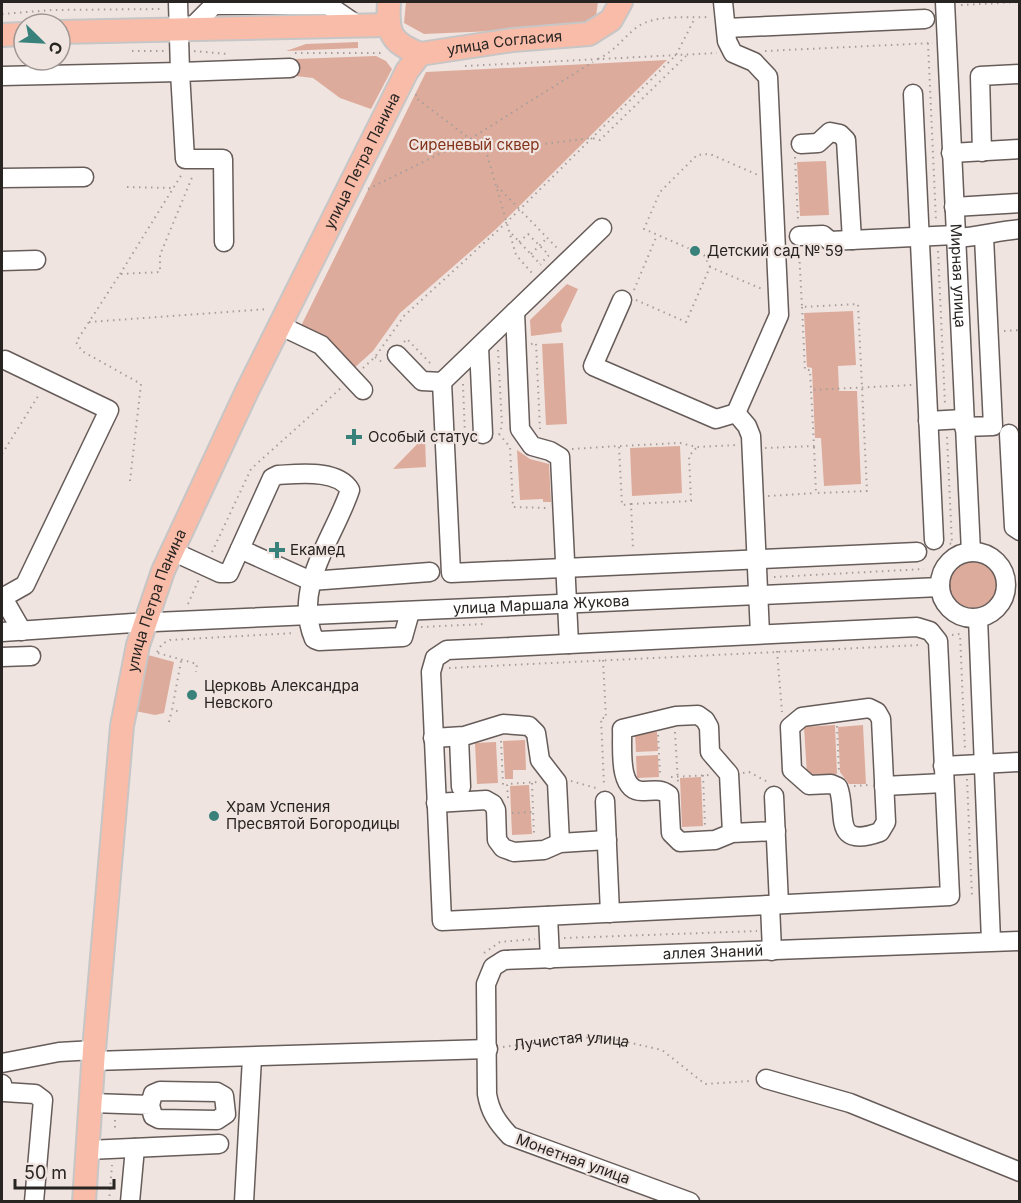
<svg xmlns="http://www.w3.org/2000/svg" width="1021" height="1203" font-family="Inter,sans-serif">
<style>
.green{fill:#ddab9b}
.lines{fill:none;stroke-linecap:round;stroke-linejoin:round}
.minor-casing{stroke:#665c59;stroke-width:21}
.major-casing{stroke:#c7c6c6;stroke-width:26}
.path{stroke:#a79e9b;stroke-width:2;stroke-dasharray:1.5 4.5;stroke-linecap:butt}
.minor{stroke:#fff;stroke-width:18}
.major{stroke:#f8bca9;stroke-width:22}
.poi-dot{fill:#39817b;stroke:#f0e4e0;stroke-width:2}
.labels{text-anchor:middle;stroke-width:4.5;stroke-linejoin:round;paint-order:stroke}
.street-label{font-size:15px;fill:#282422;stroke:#f0e4e0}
.park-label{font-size:15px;fill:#823319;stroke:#f0e4e0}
.poi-label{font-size:15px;fill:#282422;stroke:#f0e4e0;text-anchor:start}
</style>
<rect width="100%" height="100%" fill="#f0e4e0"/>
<path class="green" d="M406 2H598L596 16 580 27 424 34 404 23Z
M358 42V48L286 51 306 44Z
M376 56 386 61 392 69 371 109 340 98 313 78 296 76 295 59Z
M667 60 495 230 400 313 373 351 352 370 301 326 426 72Z
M826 161 829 215 800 216 797 162Z
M567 284 578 289 561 325 562 332 531 336 530 320Z
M853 311 856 365 838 366 839 391H857L861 484 824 486 821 438H815L812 368 807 367 804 313Z
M563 343 567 424 546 425 542 344Z
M425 436 426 467 393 469Z
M680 446 682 493 632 496 630 448Z
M517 450 530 459 549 464 551 502H543V499L520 500Z
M950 585a23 23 0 1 1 46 0a23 23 0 1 1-46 0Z
M148 655 174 662 164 713 155 715 135 711Z
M835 725 837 774 807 775 804 727Z
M863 725 866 784H849L840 772 838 727Z
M657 732 658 751 636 752 635 733Z
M525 740 526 770H513V779H505L503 741Z
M496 742 498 783 477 784 475 743Z
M658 755 659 777 637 778 636 756Z
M701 777 703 826 682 827 680 778Z
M529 785 532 834 512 835 510 786Z"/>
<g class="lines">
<defs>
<g id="minor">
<path d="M723 2 727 41 733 53 754 62 768 77 779 315 736 413"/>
<path id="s2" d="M945 2 971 552"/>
<path d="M726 28 925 19"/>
<path d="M189 30 214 5H328L357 25"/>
<path d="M2 76 180 72 178 2"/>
<path d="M913 94 934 540"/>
<path d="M801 144 818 143 830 132 840 134 846 140 852 240"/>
<path d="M982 152 980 76 1020 74"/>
<path d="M951 153 1020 149"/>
<path d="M2 178 84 177"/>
<path d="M954 207 1020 203"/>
<path d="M799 236 823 235 830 241 955 235"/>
<path d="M955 238C978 237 997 231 1020 229"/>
<path d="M224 242 223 159H185L180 72 290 68"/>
<path d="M2 261 36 260"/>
<path d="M622 300 593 366 716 419 736 413"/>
<path d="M515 312 520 429 532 446 550 451 560 457 569 644"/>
<path d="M281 326 321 345 363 390"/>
<path d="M479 347 483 434"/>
<path d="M397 355 422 381 442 382 602 228"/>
<path d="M442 382 451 573 917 552"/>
<path d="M736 413 747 426 751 436 760 634"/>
<path d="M928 421 963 419"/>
<path d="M964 427 993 426 984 237"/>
<path d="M1009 434 1014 527 1020 531"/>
<path d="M240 549 311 581 430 572"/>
<path d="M172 551 220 573H229L272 478 278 475C298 474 338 469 350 490 334 538 292 587 314 639L319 641 403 637 410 612"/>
<circle cx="973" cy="585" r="33"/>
<path d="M2 598 25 585 109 410 5 360"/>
<path d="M3 598 22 631"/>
<path d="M978 618 991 941"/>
<path d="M917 627 930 631 938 641 950 896 442 921 431 672 435 658 447 650Z"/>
<path id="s3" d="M2 632 133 623 940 587"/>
<path d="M2 657 31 656"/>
<path d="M869 708 877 712 881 719 886 822 880 832C830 850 848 811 838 787L831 784 809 785 792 770 790 727 802 717Z"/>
<path d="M459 737 461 787"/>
<path d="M433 738 464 736 503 724 529 726 536 733 540 760 557 782 560 843"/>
<path d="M943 766 1020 762"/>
<path d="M884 786 944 783"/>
<path d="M774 796 779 904"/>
<path d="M605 801 610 913"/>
<path d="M436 803 486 800 493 804 496 810 497 840 503 848 514 852 544 850 560 843 607 840"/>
<path d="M732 833 729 774 710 752 709 727 705 720 698 715 676 716 622 729C623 746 617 791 642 791 652 791 660 788 669 795L671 833 680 842 715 840 732 833 776 831"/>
<path d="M770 905 772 951"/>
<path d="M548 916 550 959"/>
<path d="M94 1061 488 1049"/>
<path d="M2 1063 59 1052 94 1050"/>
<path d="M766 1079 850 1103 1020 1172"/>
<path d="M2 1084 4 1092 35 1094 43 1100 34 1202"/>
<path d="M92 1103 150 1105 153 1116 159 1119 217 1120 226 1114 224 1096 217 1092 160 1091 153 1094 150 1105"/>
<path d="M88 1150 219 1144"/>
<path d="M130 1202 135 1148"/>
<path d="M244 1202 252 1058"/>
<path id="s4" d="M690 1202 510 1136C497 1122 490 1112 487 1094L486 984 493 967 504 960 1020 941"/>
</g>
<g id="major">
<path id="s5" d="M389 2C387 33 390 42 420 54L513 40 589 34 611 20 621 2"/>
<path d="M60 32 388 25"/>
<path d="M2 35 24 34"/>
<path id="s6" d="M84 1202 94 1050 122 726 138 645 163 571 247 391 407 71 420 54"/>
</g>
</defs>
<use href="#minor" class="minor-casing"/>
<use href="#major" class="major-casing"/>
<g class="path">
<path d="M961 5 1020 2"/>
<path d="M2 14 52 10 163 9"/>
<path d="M928 43 936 221"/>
<path d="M132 51H164"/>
<path d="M194 51 227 54"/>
<path d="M765 51 933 43"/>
<path d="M295 53H382"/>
<path d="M598 59C616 50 622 39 637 27 656 14 688 18 710 17"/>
<path d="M465 66 717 53"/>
<path d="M416 94V98L486 151 516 255 532 273"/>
<path d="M486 151 592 138 600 140 686 56"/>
<path d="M795 157 798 221"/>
<path d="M497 186 558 249"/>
<path d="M127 187 174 188"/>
<path d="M368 189 470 139 593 62"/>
<path d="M512 234 541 265"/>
<path d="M519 242 528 234 549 255 540 264"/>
<path d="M799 250 802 307 858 304 867 491 816 493 814 446"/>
<path d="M938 251 945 404"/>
<path d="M531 254 547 238"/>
<path d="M710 267 704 255 644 229 660 192 697 155 710 154 758 175"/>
<path d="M120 274 182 174"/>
<path d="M634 290 657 235"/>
<path d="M636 300 686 322 710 267 762 289"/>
<path d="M802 307 805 370H810L811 390"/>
<path d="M89 322 268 309"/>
<path d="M1004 331 1020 330"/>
<path d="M404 342 407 339 433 366"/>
<path d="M531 344 536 343 540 429"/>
<path d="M498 350 502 426 499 434"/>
<path d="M375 357 382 362"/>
<path d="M363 368 375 357 404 316 507 222 676 55 695 18"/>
<path d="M463 384 465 435"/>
<path d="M499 434 510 447 513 507 546 508"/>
<path d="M947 437 952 544 948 543"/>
<path d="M620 446 680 443 697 447 737 445"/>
<path d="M765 448 814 446 811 390 912 385"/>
<path d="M572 449 619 446 622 505 631 504 633 549"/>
<path d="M2 454 40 393"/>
<path d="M130 481 141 384 82 351 76 342 120 274 160 272V255L193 175"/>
<path d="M768 496 816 493"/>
<path d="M631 504 691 501 689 456 697 447"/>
<path d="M212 552 251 469 341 388"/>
<path d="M774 577 924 569"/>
<path d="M188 604 199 579"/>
<path d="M421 627 484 624"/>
<path d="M952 635 960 634 965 750"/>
<path d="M777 651 782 712"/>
<path d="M157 652 162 644 170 640 295 633"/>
<path d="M158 653 197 664 196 672"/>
<path d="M603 660 606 718H601L604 785"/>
<path d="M181 661 172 710 182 712"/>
<path d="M449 668 920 645"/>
<path d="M169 722 172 710"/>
<path d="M837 726 839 772"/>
<path d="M675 732 678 783"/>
<path d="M658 735 660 774"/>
<path d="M501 741 503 784H507"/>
<path d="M743 773 749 772 768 782"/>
<path d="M703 775 705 826"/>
<path d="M671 777 710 775"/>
<path d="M967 779 972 896"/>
<path d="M571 781 596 788"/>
<path d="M532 783 534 835"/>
<path d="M854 786 868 785"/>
<path d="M508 798 507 784 538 782"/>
<path d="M512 813 533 812"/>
<path d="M564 938 757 931"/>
<path d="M484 953 500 942 535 939"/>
<path id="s1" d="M503 1047 581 1037 618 1040 662 1050 705 1084 750 1081"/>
<path d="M115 1120V1132"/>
<path d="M109 1202 112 1165"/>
</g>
<use href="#minor" class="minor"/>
<use href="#major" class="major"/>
</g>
<g class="poi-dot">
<circle cx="695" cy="251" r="6"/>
<path d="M351 428h6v6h6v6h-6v6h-6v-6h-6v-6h6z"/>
<path d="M274 541h6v6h6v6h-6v6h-6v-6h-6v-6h6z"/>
<circle cx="192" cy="695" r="6"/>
<circle cx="214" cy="816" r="6"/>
</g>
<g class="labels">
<g class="street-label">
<text dy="5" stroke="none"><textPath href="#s5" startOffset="153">улица Согласия</textPath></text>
<text dy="5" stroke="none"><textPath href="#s6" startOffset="1094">улица Петра Панина</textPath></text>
<text dy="5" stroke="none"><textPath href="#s2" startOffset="274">Мирная улица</textPath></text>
<text dy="5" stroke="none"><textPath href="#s6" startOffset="608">улица Петра Панина</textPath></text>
<text dy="5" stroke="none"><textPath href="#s3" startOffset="540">улица Маршала Жукова</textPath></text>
<text dy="5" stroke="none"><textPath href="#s4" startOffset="591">аллея Знаний</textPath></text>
<text dy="5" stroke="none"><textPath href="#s1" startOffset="69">Лучистая улица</textPath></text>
<text transform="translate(573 1159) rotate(20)" y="5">Монетная улица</text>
</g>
<g class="park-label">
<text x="474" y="150">Сиреневый сквер</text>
</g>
<g class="poi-label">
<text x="707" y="256">Детский сад № 59</text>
<text x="368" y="442">Особый статус</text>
<text x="290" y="555">Екамед</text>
<text x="204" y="691">Церковь Александра<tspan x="204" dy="17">Невского</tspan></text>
<text x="226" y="812">Храм Успения<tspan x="226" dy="17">Пресвятой Богородицы</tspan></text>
</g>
</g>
<rect width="1021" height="1203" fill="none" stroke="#282422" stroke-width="6"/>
<g transform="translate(42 42) rotate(114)"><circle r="28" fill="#f0e4e0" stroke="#a09794" stroke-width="1.5"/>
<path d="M0-4.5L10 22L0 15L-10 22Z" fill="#39817b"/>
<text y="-9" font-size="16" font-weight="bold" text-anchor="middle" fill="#282422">С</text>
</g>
<path d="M15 1179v9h99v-9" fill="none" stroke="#282422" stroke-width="3"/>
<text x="24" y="1179" font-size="18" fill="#282422" stroke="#f0e4e0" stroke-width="4.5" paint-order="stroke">50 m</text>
</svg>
